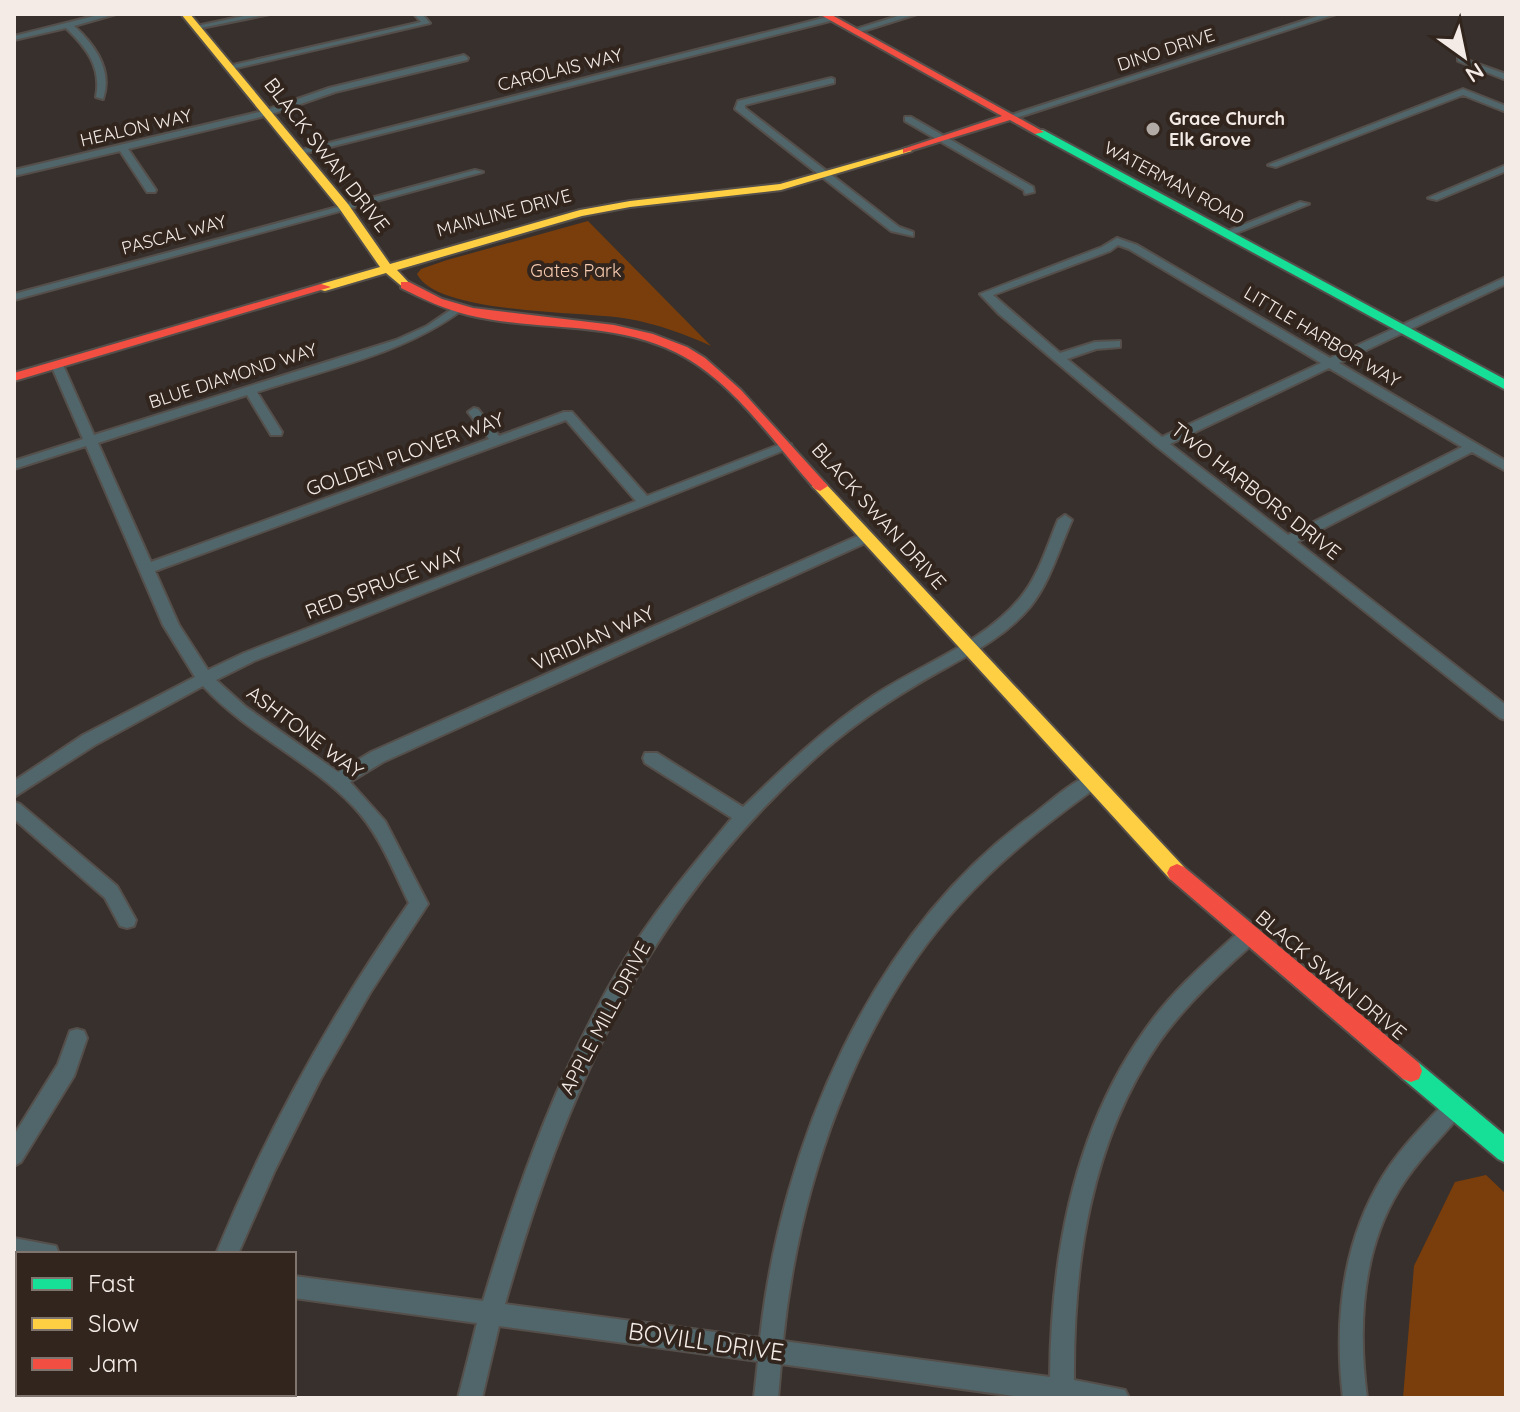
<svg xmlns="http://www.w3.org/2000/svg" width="1520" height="1412" font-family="Quicksand,sans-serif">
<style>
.green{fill:#7a3e0c}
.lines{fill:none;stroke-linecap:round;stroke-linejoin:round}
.street-casing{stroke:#554f4b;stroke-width:4}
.fast-casing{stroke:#554f4b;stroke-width:4}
.slow-casing{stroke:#554f4b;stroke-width:4}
.jam-casing{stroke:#554f4b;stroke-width:4}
.street{fill:#51666a;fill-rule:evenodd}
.fast{fill:#16e098;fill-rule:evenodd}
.slow{fill:#ffcf43;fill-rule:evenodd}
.jam{fill:#f24e42;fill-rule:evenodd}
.poi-dot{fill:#b2aaa5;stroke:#31251e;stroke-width:3}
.labels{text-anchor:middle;stroke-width:8;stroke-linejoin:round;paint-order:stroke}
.far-street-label{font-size:18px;fill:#f4ebe6;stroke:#31251e}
.far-poi-label{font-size:18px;font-weight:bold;fill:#f4ebe6;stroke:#31251e;text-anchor:start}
.far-park-label{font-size:18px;fill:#f9cdb2;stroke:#31251e}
.street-label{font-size:20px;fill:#f4ebe6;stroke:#31251e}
.near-street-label{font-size:24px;fill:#f4ebe6;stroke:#31251e}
</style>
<rect width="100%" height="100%" fill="#38302c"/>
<path class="green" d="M588 221 711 346C685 334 657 324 629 319 587 311 437 315 417 274L421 269 447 260Z
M1486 1175 1506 1194V1398H1403L1414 1266 1455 1182Z"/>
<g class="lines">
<defs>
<path id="street" d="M102 14H116L74 26C94 44 113 70 103 99L96 97C102 67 86 47 66 28L14 40V36Z
M253 14H270L196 29 192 27Z
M414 14H422L430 23 228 70 224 67 421 22Z
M904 14H917L857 33 850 31Z
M1324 14H1336L1013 119 1005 117Z
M831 16 834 20 298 155 293 152Z
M464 55 468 58 467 60 335 92 269 115 128 149 156 190 155 192H147L120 151 14 176V170L263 111 329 88Z
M1458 57 1506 74V80L1458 61Z
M831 78 834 79V83L745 105V108L899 227 913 232V236L891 231 735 109 738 101Z
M1463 89 1506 106V112L1463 95 1276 167 1268 165Z
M905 117H911L1033 187 1034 192 1025 194 1024 190 905 121Z
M1506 165V171L1437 200 1428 198Z
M475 170 483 172 14 300V294Z
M1300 202 1309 204 1229 236 1220 234Z
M1117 238 1137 245 1330 358 1506 277V284L1339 363 1506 461V471L1472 452 1297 542 1506 705V720L1500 718 1156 446 999 314 980 294 1102 247ZM1118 245 1129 249 1321 363 1162 437 1067 359 1096 349 1120 347V341L1095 342 1060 353 993 295 1110 251ZM1329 368 1462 447 1288 535 1170 444Z
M458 305 462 306V310C403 354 326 369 257 392L282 432 281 435H271L247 395 98 443 151 562 489 439 468 412 474 408 478 409 499 436 564 412H572L647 496 781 444H791L792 447 254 661 216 680 246 707 338 772 371 752 862 534 867 532 874 537 872 540 383 762 350 782 385 821 428 904 370 993 320 1080 275 1170 238 1254H216C267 1130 332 1013 409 903 393 870 379 833 353 806 309 760 247 734 203 686L95 745 14 797V781L83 735 195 677 163 625 86 446 14 469V461L83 439 51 365 53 362 57 361 63 365 94 435 396 340 427 326ZM566 420 636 501 244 653 208 670 179 625 155 571Z
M1065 515 1072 520C1059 549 1050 582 1030 607 1000 643 955 661 916 685 879 707 845 731 813 760 645 911 566 1091 505 1304L760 1338C781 1146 870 933 1031 816 1049 803 1070 782 1091 775L1097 777 1099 782 1097 787C1047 823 1001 859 959 905 855 1019 798 1189 783 1341L1050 1377C1051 1256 1074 1130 1145 1030 1172 991 1208 960 1242 929L1249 927 1256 929 1258 935 1256 941C1221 972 1186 1004 1159 1042 1091 1141 1073 1263 1074 1380L1125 1390 1129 1398H1028L781 1364 778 1398H754L758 1361 499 1326 482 1398H458L477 1323 294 1298V1276L483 1301C518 1184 559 1069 622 964 654 911 693 865 732 818L645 763 643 758 645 753H657L743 807C784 767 825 728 873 696 921 664 984 643 1021 597 1039 575 1047 546 1058 520Z
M14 802 20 804 117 886 136 920 134 926 127 928 120 926 105 898 14 819Z
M77 1029 84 1031 87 1038 74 1076 21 1162 14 1166V1135L58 1064 70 1031Z
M1454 1097 1461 1100 1464 1107 1461 1114C1440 1139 1416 1162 1399 1190 1361 1252 1358 1328 1367 1398H1343C1334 1321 1342 1243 1383 1176 1400 1148 1425 1124 1447 1100Z
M14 1238 56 1246 59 1254H18V1261L14 1260Z
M163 1394H187L186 1398H162Z"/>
<path id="fast" d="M1035 130H1043L1506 380V390L1035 134Z
M1411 1060 1419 1063 1506 1136V1163L1498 1159 1403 1079 1400 1071 1403 1063Z"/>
<path id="slow" d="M181 14H190L348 204 390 264 580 210 630 201 780 184 907 148 912 151 781 190 630 207 582 216 397 270 411 285 405 289 386 273 325 291 321 290V284L380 267 339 208Z
M820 481 825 483 1184 867 1187 873 1184 879 1177 882 1170 879 815 489 812 486Z"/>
<path id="jam" d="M819 14H830L1044 132 1035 134 1010 120 903 153V149L1002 116Z
M401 282H409L442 299 473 308 614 325 653 334 687 347 705 358 741 390 828 486 820 491 815 489C774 443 733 381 677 353 612 320 537 332 468 315 444 309 423 299 401 288Z
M321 284 331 287 14 381V373Z
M1177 864 1184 867 1419 1063 1422 1071 1419 1079 1411 1082 1403 1079 1170 879 1167 873 1170 867Z"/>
</defs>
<use href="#street" class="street-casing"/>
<use href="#fast" class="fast-casing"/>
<use href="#slow" class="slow-casing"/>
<use href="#jam" class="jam-casing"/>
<use href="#street" class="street"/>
<use href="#fast" class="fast"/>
<use href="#slow" class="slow"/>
<use href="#jam" class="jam"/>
</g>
<circle class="poi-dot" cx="1153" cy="129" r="8"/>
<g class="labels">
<g class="far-street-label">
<text transform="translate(1166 50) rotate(-18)" y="6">DINO DRIVE</text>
<text transform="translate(560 70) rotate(-14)" y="6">CAROLAIS WAY</text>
<text transform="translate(136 128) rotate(-13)" y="6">HEALON WAY</text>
<text transform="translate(1174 183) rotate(28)" y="6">WATERMAN ROAD</text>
<text transform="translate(504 213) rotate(-15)" y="6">MAINLINE DRIVE</text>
<text transform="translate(174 235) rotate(-15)" y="6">PASCAL WAY</text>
<text transform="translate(1322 337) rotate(31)" y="6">LITTLE HARBOR WAY</text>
<text transform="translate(233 376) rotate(-18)" y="6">BLUE DIAMOND WAY</text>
</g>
<g class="far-poi-label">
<text x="1169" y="125">Grace Church<tspan x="1169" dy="21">Elk Grove</tspan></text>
</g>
<g class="far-park-label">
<text x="576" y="277">Gates Park</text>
</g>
<g class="street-label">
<text transform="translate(327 155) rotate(52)" y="7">BLACK SWAN DRIVE</text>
<text transform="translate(405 454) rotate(-20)" y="7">GOLDEN PLOVER WAY</text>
<text transform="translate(1256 491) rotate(38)" y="7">TWO HARBORS DRIVE</text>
<text transform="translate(879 516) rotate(48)" y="7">BLACK SWAN DRIVE</text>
<text transform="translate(384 583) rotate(-21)" y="7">RED SPRUCE WAY</text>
<text transform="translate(593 638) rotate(-24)" y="7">VIRIDIAN WAY</text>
<text transform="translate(305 732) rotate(37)" y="7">ASHTONE WAY</text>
<text transform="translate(1331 975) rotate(40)" y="7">BLACK SWAN DRIVE</text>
<text transform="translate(605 1018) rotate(-62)" y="7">APPLE MILL DRIVE</text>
</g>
<g class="near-street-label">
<text transform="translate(706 1342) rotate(8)" y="8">BOVILL DRIVE</text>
</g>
</g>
<rect width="1520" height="1412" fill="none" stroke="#f4ebe6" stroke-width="32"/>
<rect x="16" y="1252" width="280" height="144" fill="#31251e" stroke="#7f746e" stroke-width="2"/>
<rect x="32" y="1278" width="40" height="12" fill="#16e098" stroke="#7f746e" stroke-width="2"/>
<text x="88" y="1292" font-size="24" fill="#f4ebe6">Fast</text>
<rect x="32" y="1318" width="40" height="12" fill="#ffcf43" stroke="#7f746e" stroke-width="2"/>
<text x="88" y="1332" font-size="24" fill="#f4ebe6">Slow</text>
<rect x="32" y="1358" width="40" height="12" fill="#f24e42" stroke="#7f746e" stroke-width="2"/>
<text x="88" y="1372" font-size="24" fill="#f4ebe6">Jam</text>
<g transform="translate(1464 56) rotate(147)" stroke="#31251e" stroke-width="6" paint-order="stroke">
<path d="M0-6L14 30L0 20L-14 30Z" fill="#f4ebe6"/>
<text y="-12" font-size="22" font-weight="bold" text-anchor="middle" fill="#f4ebe6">N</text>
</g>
</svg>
